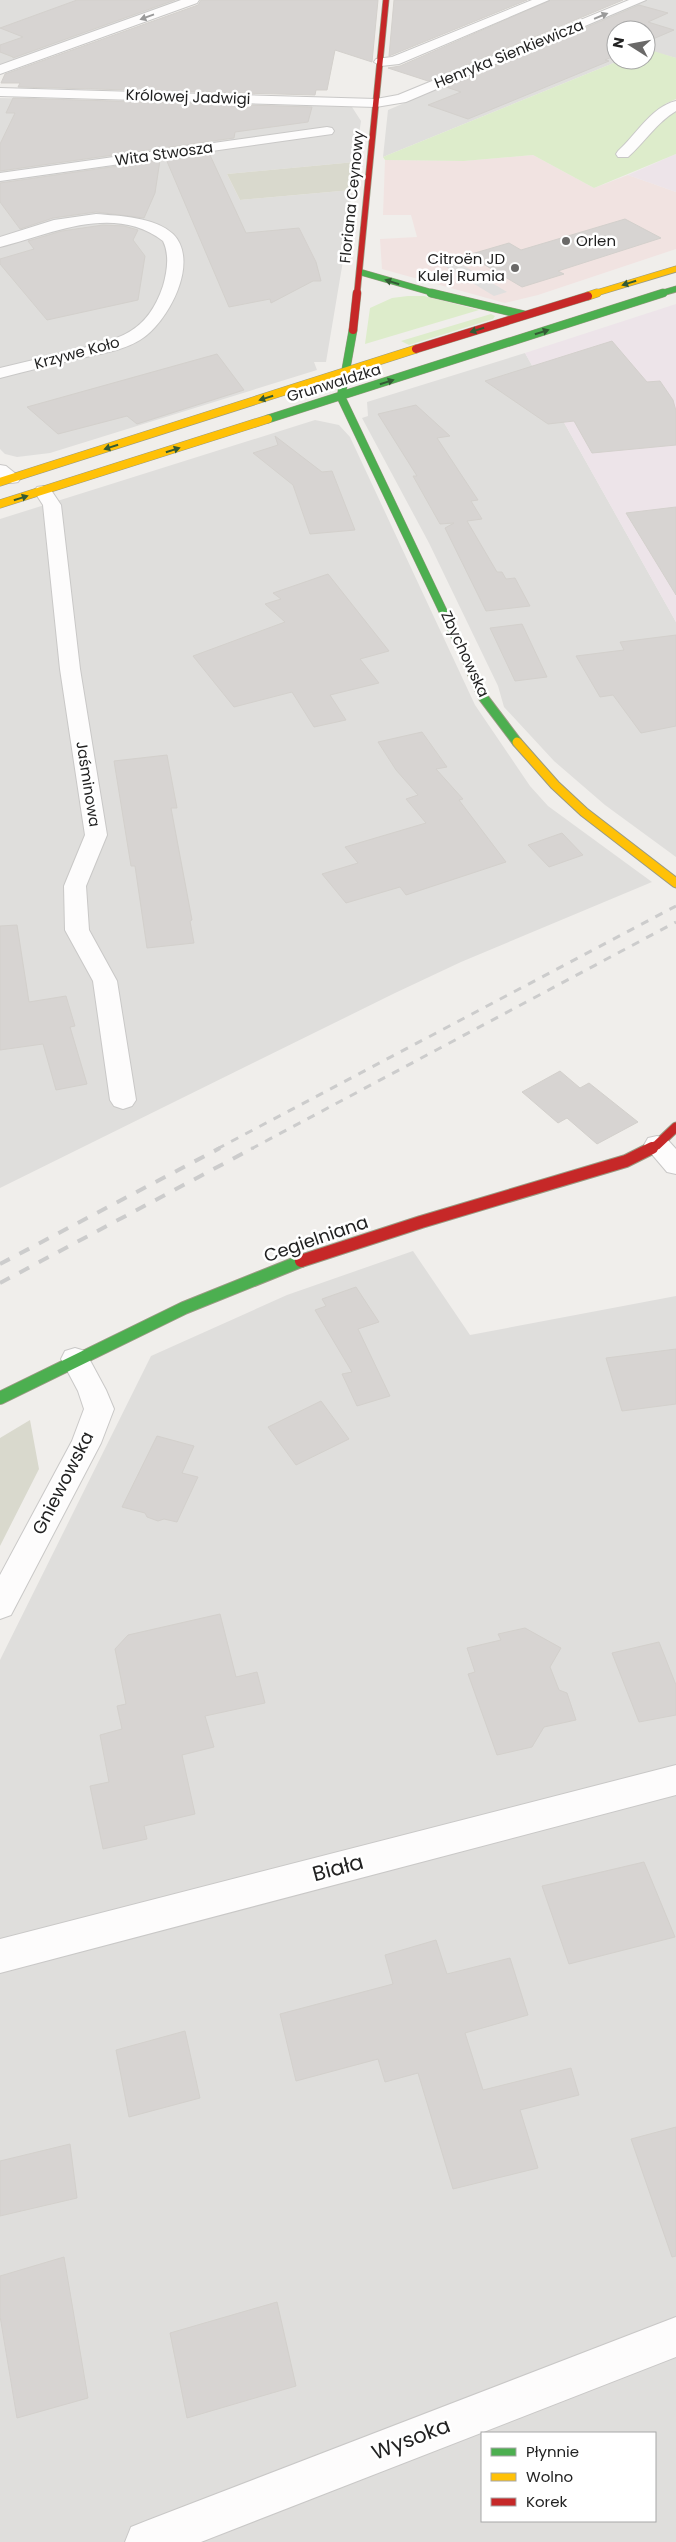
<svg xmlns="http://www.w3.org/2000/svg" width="676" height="2542" font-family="Poppins,sans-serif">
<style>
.residential{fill:#dfdedc;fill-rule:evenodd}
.commercial{fill:#f1e3e1}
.industrial{fill:#ede4e9}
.construction{fill:#d9d9cd}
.grass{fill:#ddeccb}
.parking{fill:#e0dfde}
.building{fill:#d7d4d2;stroke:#d3d0cc}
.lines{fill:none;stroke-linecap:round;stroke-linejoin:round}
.street-casing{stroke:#c9c8c7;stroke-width:2}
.fast-far3-casing{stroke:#999a82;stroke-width:7}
.fast-far2-casing{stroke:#999a82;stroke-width:9}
.fast-far1-casing{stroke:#999a82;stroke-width:11}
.fast-casing{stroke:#999a82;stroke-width:14}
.slow-far2-casing{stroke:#999a82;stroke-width:7}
.slow-far1-casing{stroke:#999a82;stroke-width:9}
.slow-casing{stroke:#999a82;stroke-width:11}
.jam-far3-casing{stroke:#999a82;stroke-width:7}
.jam-far2-casing{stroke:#999a82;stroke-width:9}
.jam-far1-casing{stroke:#999a82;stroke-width:11}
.jam-casing{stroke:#999a82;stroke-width:14}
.street{fill:#fdfcfc;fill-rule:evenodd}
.fast-far3{stroke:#4caf50;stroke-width:5.5}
.fast-far2{stroke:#4caf50;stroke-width:8}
.fast-far1{stroke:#4caf50;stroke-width:9}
.fast{stroke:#4caf50;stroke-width:12}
.slow-far2{stroke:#ffc107;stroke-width:5.5}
.slow-far1{stroke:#ffc107;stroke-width:8}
.slow{stroke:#ffc107;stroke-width:9}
.jam-far3{stroke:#c62828;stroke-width:5.5}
.jam-far2{stroke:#c62828;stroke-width:8}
.jam-far1{stroke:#c62828;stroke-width:9}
.jam{stroke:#c62828;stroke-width:12}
.rail-far1{stroke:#ccc;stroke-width:3;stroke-dasharray:8 8;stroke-linecap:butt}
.rail{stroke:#ccc;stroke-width:4;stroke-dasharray:11 11;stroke-linecap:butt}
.oneway{fill:#9a9a9a}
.oneway2{fill:#335a34}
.poi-dot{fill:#6a6968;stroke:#fff;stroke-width:2}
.labels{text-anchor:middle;stroke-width:5;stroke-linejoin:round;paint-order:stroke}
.far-street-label{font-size:15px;fill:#222;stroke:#fff}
.far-poi-label{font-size:15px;fill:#222;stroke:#fff;text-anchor:start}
.street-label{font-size:18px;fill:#222;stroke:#fff}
.near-street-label{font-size:21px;fill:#222;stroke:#fff}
</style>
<rect width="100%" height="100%" fill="#f0eeeb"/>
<path class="residential" d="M0 0H181L0 65Z
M645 0H676V58L646 50V30H616V60H621L383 157 388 110Z
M0 98 352 107 361 121 355 162 227 174 240 200 352 190 347 237 326 362H314L317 370 50 453 17 457 5 454 0 449Z
M525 353 676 622V857L605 805 554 761 504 707 498 686 429 543 362 418 368 416 367 402Z
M315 420 339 425 350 437 475 705 530 786 548 806 652 882 461 962 395 993 0 1188V519Z
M413 1251 470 1335 676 1296V2542H0V1660L151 1356 287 1295ZM482 2433H655V2521H482Z"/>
<path class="commercial" d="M533 155 594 188 628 175 676 192V249L538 295 505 303 382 269 380 239 417 237 411 215H383L385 160 464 161Z"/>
<path class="industrial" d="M676 154V192L628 175Z
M676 304V622L525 353Z"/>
<path class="construction" d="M355 162 352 190 240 200 227 174Z
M30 1420 39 1469 0 1546V1438Z"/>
<path class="grass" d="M647 49 676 58V99L665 104 676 110V154L594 188 533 155 464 161 385 160 383 157 621 60H646Z
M408 296H424L479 310 365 344 370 308 392 298Z
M491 314 495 316 493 319 409 345 401 341Z"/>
<path class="parking" d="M446 255 507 292 494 296 433 259Z"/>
<path class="building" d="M77 0H175L13 58V57L0 52V45L23 37 0 28Z
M201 0H378L372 62 335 50 327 90H316L315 95 18 87 20 83H1L5 74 198 5Z
M394 0H527L389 56Z
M551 0H623L428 81 388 68 400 66Z
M639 5 668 13 648 22 674 30 646 42V30H616V55L605 60 609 61 468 119 428 105 461 92 446 87Z
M13 98 312 107 308 122 235 132 234 138 0 171V144L15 113H6Z
M209 153 246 233 299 228 316 262 321 281H313L271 303 270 299 229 307 166 159Z
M160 160 155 193 144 218 96 212 53 218 20 229 0 202V183Z
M625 219 661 238 558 271 564 274 522 287 468 255 509 243 521 250Z
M103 225 124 226 138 230 133 240 145 256 138 300 47 320 0 264V259L34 249 28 241 62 231Z
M612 341 647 382 660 381 673 400 676 411V445L592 453 574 421 548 424 485 381Z
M217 354 244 390 137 424 127 416 58 434 27 407Z
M416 405 450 436 437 438 478 500 471 501 482 519 467 521 497 572H502L506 579 515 578 530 606 486 611 445 528 454 523 440 524 413 476H417L378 414Z
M275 436 322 472 332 471 355 530 310 534 293 485 253 453 278 445Z
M676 507V595L626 513Z
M328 574 389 651 360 659 379 683 330 695 346 720 314 727 292 692 234 707 193 656 285 622 265 604 281 599 273 593Z
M522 624 547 677 515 681 490 628Z
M676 635V726L641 733 613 695 600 697 576 656 624 650 620 642Z
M422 732 447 767 436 769 463 799 459 800 506 862 406 895 400 887 346 903 322 874 358 863 345 847 426 823 406 799 418 795 396 770 378 742Z
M167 755 177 808H171L192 920 190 921 194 943 147 948 135 866H131L114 761Z
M562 833 583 855 549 867 528 845Z
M17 925 29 1002 66 996 75 1026 70 1027 87 1084 56 1090 43 1044 0 1050V926Z
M560 1071 580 1088 589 1083 638 1122 597 1144 567 1118 558 1123 522 1092Z
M356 1287 379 1322 358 1329 390 1396 357 1406 342 1374 352 1372 315 1310 326 1306 322 1299Z
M676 1349V1404L622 1411 606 1358Z
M321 1401 349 1439 296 1465 268 1427Z
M157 1436 194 1446 182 1473 198 1477 177 1522 164 1519 158 1521 147 1517 145 1513 122 1507Z
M220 1614 236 1677 257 1672 265 1703 205 1716 214 1747 182 1755 195 1814 144 1826 147 1839 103 1849 90 1786 109 1782 100 1735 122 1729 117 1706 126 1704 115 1649 128 1635Z
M525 1628 561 1648 550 1667 559 1690 567 1693 576 1720 544 1727 532 1747 497 1755 468 1674 475 1672 467 1648 501 1640 498 1634Z
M659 1642 676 1685V1715L639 1722 612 1653Z
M644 1862 675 1937 569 1964 542 1886Z
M436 1940 447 1974 510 1958 528 2015 465 2033 483 2090 571 2068 579 2095 520 2110 538 2168 453 2189 418 2073 385 2082 378 2059 296 2081 280 2014 393 1984 385 1955Z
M185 2031 200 2098 129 2117 116 2050Z
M676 2127V2256L672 2257 631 2139Z
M70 2144 77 2198 0 2216V2161Z
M64 2257 88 2398 17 2418 0 2316V2276Z
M277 2302 296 2386 187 2418 170 2333Z"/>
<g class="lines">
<defs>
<path id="street" d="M181 0H199L197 3 0 74V65Z
M532 0H549L399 64 381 66 374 62 376 59 392 57Z
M629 0H646L406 102 376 107 0 96V88L376 99 398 95Z
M676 101V111C657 122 645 142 628 157H618L616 154 618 151C636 135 651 107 676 101Z
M327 127 332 128 334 131 332 134 0 181V173Z
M96 214C120 216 155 217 173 234 201 262 167 324 140 340 122 351 102 353 82 358 54 364 27 371 0 378V368C25 362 50 356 75 350 118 339 147 334 163 286 167 272 170 255 163 241 114 203 51 234 0 247V237L54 220Z
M0 465 6 466 21 478 18 482 12 483 0 478Z
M43 486 49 487 61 505 80 669 107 835 86 886 89 930 117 981 136 1100 132 1106 123 1109 114 1106 110 1100 93 981 65 930 64 886 85 835 60 669 43 505 34 491 37 487Z
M657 1136 666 1138 676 1149V1174L667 1172 644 1145 648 1138Z
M75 1348 85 1351 106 1390 114 1409 101 1443 11 1615 0 1619V1575L72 1441 84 1409 78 1391 61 1359 65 1351Z
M676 1765V1795L0 1973V1939Z
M676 2317V2357L201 2542H125L131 2527 146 2521Z"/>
<path id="fast-far3" d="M360 272 437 294
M659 294 676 289"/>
<path id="fast-far2" d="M431 293 524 315
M353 330 341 397 471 670
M268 419 663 293"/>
<path id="fast-far1" d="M470 668 483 697 517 742"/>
<path id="fast" d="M0 1398 184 1308 301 1261"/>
<path id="slow-far2" d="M593 294 676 269"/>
<path id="slow-far1" d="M588 296 597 293
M0 482 416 349
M0 504 268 419"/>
<path id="slow" d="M517 742 555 785 584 812 676 883"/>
<path id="jam-far3" d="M357 294 386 0"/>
<path id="jam-far2" d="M353 330 357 293
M416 349 588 296"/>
<path id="jam-far1" d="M649 1149 657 1145 676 1127"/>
<path id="jam" d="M301 1261 421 1222 626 1161 652 1148"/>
</defs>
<use href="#street" class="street-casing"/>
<use href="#fast-far3" class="fast-far3-casing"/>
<use href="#fast-far2" class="fast-far2-casing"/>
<use href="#fast-far1" class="fast-far1-casing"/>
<use href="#fast" class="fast-casing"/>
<use href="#slow-far2" class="slow-far2-casing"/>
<use href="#slow-far1" class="slow-far1-casing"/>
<use href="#slow" class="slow-casing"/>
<use href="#jam-far3" class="jam-far3-casing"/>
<use href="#jam-far2" class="jam-far2-casing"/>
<use href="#jam-far1" class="jam-far1-casing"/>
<use href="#jam" class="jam-casing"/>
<use href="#street" class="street"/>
<use href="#fast-far3" class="fast-far3"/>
<use href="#fast-far2" class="fast-far2"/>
<use href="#fast-far1" class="fast-far1"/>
<use href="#fast" class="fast"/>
<use href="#slow-far2" class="slow-far2"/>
<use href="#slow-far1" class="slow-far1"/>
<use href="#slow" class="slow"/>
<use href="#jam-far3" class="jam-far3"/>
<use href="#jam-far2" class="jam-far2"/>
<use href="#jam-far1" class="jam-far1"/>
<use href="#jam" class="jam"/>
<path class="rail-far1" d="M217 1149 676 906
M251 1149 676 922"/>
<path class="rail" d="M0 1264 220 1148
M0 1283 253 1148"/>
</g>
<defs><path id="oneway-solid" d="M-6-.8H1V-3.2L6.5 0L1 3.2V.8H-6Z" transform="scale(1.25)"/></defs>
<g class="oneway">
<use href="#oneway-solid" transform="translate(601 16) rotate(-22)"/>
<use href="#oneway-solid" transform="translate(147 17) rotate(160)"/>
</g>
<g class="oneway2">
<use href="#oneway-solid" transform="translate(392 282) rotate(-163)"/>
<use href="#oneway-solid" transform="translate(629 283) rotate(163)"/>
<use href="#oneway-solid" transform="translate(477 330) rotate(162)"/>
<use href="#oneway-solid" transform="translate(542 332) rotate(-18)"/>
<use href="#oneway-solid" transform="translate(387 382) rotate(-18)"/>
<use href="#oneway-solid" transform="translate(266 398) rotate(163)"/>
<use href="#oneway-solid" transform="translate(111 447) rotate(162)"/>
<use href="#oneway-solid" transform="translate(173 450) rotate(-18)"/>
<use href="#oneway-solid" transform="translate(21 498) rotate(-17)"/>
</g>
<g class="poi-dot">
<circle cx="566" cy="241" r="5"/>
<circle cx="515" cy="268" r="5"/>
</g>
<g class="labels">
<g class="far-street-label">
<text transform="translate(509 54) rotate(-22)" y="5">Henryka Sienkiewicza</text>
<text transform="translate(188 97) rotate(2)" y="5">Królowej Jadwigi</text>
<text transform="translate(164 154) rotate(-8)" y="5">Wita Stwosza</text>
<text transform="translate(352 197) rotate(-84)" y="5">Floriana Ceynowy</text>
<text transform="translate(77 353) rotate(-15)" y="5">Krzywe Koło</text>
<text transform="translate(334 383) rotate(-17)" y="5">Grunwaldzka</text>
<text transform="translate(465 654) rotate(65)" y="5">Zbychowska</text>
<text transform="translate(88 784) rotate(81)" y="5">Jaśminowa</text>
</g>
<g class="far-poi-label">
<text x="576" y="246">Orlen</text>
<text x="505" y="264" text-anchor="end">Citroën JD<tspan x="505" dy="17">Kulej Rumia</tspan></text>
</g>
<g class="street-label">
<text transform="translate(316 1239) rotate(-19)" y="6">Cegielniana</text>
<text transform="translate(63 1483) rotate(-63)" y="6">Gniewowska</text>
</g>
<g class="near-street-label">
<text transform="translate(338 1868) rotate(-15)" y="7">Biała</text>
<text transform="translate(411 2439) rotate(-21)" y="7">Wysoka</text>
</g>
</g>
<rect x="481" y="2432" width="175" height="90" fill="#ffffff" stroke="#a7a7a7"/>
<rect x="491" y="2448" width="25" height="8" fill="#4caf50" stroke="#a7a7a7"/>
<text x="526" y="2457" font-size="15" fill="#222222">Płynnie</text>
<rect x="491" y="2473" width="25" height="8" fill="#ffc107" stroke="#a7a7a7"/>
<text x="526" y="2482" font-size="15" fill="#222222">Wolno</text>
<rect x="491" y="2498" width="25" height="8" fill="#c62828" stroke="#a7a7a7"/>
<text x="526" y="2507" font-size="15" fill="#222222">Korek</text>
<g transform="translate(631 45) rotate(281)"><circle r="24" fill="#ffffff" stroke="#a7a7a7"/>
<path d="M0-4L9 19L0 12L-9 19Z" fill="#6a6968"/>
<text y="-8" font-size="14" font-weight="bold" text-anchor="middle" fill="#222222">N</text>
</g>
</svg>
